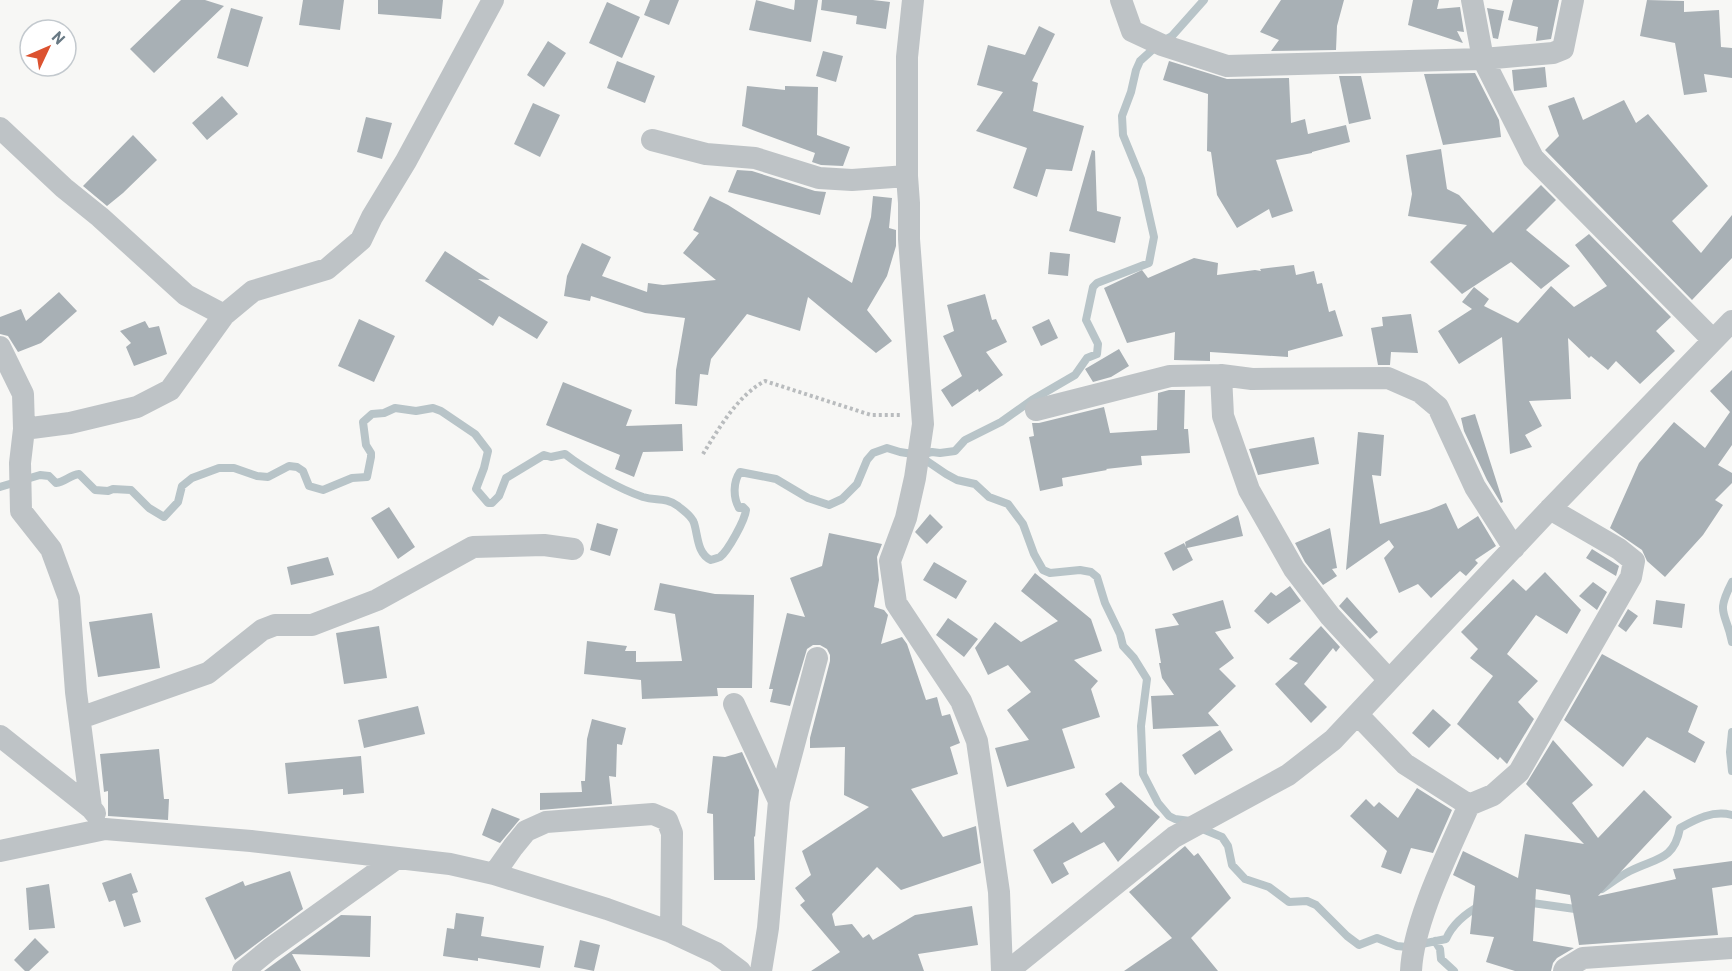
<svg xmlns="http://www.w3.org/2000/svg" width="1732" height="971" font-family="Barlow,sans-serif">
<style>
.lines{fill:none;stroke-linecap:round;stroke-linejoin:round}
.stream{stroke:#b8c4c8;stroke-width:8}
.building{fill:#a8b0b5}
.path{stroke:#b9bcbe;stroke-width:4;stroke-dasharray:3 3;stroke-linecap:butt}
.minor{stroke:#bec3c6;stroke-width:22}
</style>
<rect width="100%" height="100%" fill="#f7f7f5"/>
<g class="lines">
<path class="stream" d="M921 457 946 474 957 480 975 484 989 497 1008 504 1023 524 1034 554 1043 570 1050 573 1080 570 1091 572 1097 577 1105 603 1120 634 1123 646 1134 658 1147 679 1141 726 1143 774 1158 803 1169 816 1175 819 1190 821
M0 487 40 475 49 476 56 483C65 482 70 475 79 474L95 490 108 491 113 489 131 490 149 508 164 517 178 502 182 486 192 478 219 468H234L257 476 268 477 289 466 297 467 303 471 309 486 323 490 352 478 367 477 371 457V453L366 445 363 422 372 414 384 413 395 408 416 411 433 408 441 411 475 434 488 451 484 468 476 489 488 503H492L499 496 506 478 544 455 551 457 565 454C584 469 619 489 643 497 657 501 665 497 678 506 684 511 692 516 694 523 698 535 697 554 711 560 713 559 719 558 720 557 728 551 745 520 746 510L743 507 739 508C733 497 733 482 740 472L776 479 808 498 829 505 842 499 857 484 867 460 873 453 887 448 900 452 919 455 932 452 940 453 955 451 965 440 1001 422 1032 400 1075 375 1087 358 1097 354 1098 344 1086 320 1093 287 1097 283 1149 263 1154 237 1141 179 1123 135 1122 116 1131 92 1136 70 1140 61 1161 42 1172 36 1204 0
M1732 582C1715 615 1726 611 1732 642
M1732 732 1730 752 1732 771
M1200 828 1222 837 1228 846 1232 865 1245 879 1269 887 1289 902 1307 901 1316 905 1347 936 1359 945 1377 938 1397 946 1407 947 1446 939C1453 923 1466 913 1481 905
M1602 889C1611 883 1620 876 1630 871 1655 858 1674 861 1680 828 1696 819 1713 810 1732 815
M1525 902 1575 909 1580 905
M1435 941 1440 949 1441 959 1454 971"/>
</g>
<path class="building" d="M181 0H205L224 6 154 73 130 49Z
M303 0H344L340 30 299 25Z
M378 0H443L441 19 378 14Z
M650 0H679L669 25 644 15Z
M756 0 794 10 795 0H818L811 42 749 30Z
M822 0H873L890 2 886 29 856 24 857 16 821 10Z
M1281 0H1344L1337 26 1336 50 1271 51 1279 40 1260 32Z
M1413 0H1439L1437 9 1460 7 1464 32 1457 31 1463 43 1408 25Z
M1513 0H1559L1551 39 1536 41 1538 27 1508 20Z
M1647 0 1684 1V12L1719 10 1721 47 1732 48V78L1704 74 1707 92 1684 95 1675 43 1640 36Z
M607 2 640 17 622 58 589 43Z
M231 8 263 17 248 67 217 58Z
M1487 8 1504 11 1498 39 1493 38Z
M1039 26 1055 34 1032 81 1038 83 1033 111 1084 126 1072 171 1046 169 1037 197 1013 188 1027 148 976 131 1003 92 977 85 988 45 1025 55Z
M548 41 566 53 544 87 527 75Z
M823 51 843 56 836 82 816 76Z
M617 61 655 76 645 103 607 88Z
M1169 61 1227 79 1289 78 1291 123 1305 119 1308 134 1346 125 1350 142 1312 152V153L1276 160 1293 211 1272 218 1269 209 1237 228 1217 195 1211 152 1207 151 1208 94 1163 80Z
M1545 67 1547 87 1514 91 1512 70Z
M1475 73 1499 120 1501 137 1443 145 1424 74Z
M1339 76H1361L1371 119 1349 124Z
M747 86 785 90V86L818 87 817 135 850 147 843 166 821 165 812 162 815 153 742 126Z
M222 96 238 114 207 140 192 123Z
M1574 97 1583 120 1624 100 1636 123 1648 114 1708 186 1672 221 1701 253 1732 215V258L1692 300 1545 150 1559 136 1548 106Z
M533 103 560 115 540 157 514 144Z
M366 117 392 123 382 159 357 152Z
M133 135 157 160 123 193 107 206 83 186Z
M1441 149 1447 189 1459 195 1493 233 1541 185 1556 200 1526 230 1570 266 1541 289 1511 262 1462 294 1430 262 1467 225 1408 216 1412 194 1406 155Z
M1092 150 1095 151 1097 211 1121 217 1115 243 1069 231Z
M737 170 752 171 815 191 826 192 820 215 728 192Z
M710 196 728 205 852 283 871 217 873 196 892 198 889 228 896 230V246L887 276 867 310 892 341 876 353 808 297 800 331 747 314 711 359 708 375 700 374 697 406 675 404 676 370 685 318 645 313 591 296 590 301 564 296 567 276 582 243 611 257 602 276 647 292 648 283 663 285 716 280 683 253 699 233 693 230Z
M1589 234 1671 317 1656 331 1675 351 1640 384 1616 361 1608 370 1591 356 1589 358 1568 338 1571 399 1529 401 1542 426 1525 435 1532 447 1510 454 1502 337 1459 364 1438 331 1472 309 1462 302 1474 287 1489 299 1484 306 1518 323 1551 286 1574 307 1607 286 1575 245Z
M445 251 490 280 478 279 548 322 537 339 499 316 493 326 425 281Z
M1050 252 1070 254 1068 276 1048 274Z
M1194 258 1218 263 1217 275 1255 270 1261 271 1260 269 1294 265 1296 275 1314 271 1317 284 1322 283 1329 312 1335 310 1343 336 1288 351V357L1210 352V361L1174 360 1175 332 1127 343 1104 288 1142 270 1148 278Z
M59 292 77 311 41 343 18 352 8 336 0 334V317L21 309 26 321Z
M985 294 992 320 996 319 1007 342 986 352 1003 375 979 392 978 389 952 407 941 390 962 376 943 336 954 331 947 305Z
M1411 314 1418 353 1391 352 1390 365H1378L1371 328 1383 326 1382 317Z
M359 319 395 336 374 382 338 366Z
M1049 319 1058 338 1041 346 1032 327Z
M145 321 149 328 159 326 167 354 134 366 126 347 131 343 120 331Z
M1119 349 1129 366 1111 377 1093 382 1085 369Z
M1732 370V445L1718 465 1732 473V483L1715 500 1723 505 1703 535 1665 577 1647 561 1642 550 1610 528 1639 463 1674 422 1705 448 1730 412 1710 391Z
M563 382 632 410 626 426 682 424 683 451 643 452 634 477 615 469 620 455 546 425Z
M1169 390H1185L1184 429H1188L1190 453 1141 456 1142 465 1106 469 1107 470 1062 478 1063 486 1040 491 1029 437 1034 436 1032 423H1039L1104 407 1110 433 1157 430 1158 393Z
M1475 414 1503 502 1501 503 1487 480 1464 431 1461 418Z
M1358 432 1384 435 1381 476 1372 475 1380 524 1429 510 1446 503 1458 529 1478 516 1496 546 1475 560 1478 563 1466 576 1460 571 1431 598 1418 584 1399 593 1384 558 1394 547 1389 540 1346 570Z
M1314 437 1319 464 1258 475 1249 449Z
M389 507 415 547 398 559 371 518Z
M930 514 943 527 927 544 915 532Z
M1238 515 1243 536 1187 548 1193 560 1173 571 1164 553 1184 543 1186 547 1185 542Z
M597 523 618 529 610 556 590 550Z
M1330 528 1337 568 1332 569 1337 576 1323 585 1305 562 1295 543Z
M829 533 882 544 877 557 879 580 874 607 884 610 888 615 881 644 902 637 907 644 926 700 937 697 942 716 950 714 960 743 950 747 958 774 911 789 943 837 976 826 981 863 901 890 877 867 832 914 835 926 852 924 863 938 869 934 873 940 915 915 972 906 978 945 918 954 924 971H811L840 952 800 905 805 901 795 888 811 875 802 851 869 807 844 795 845 747 810 748V738L830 661V655L827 649 820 645H813L807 649 790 706 770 702 773 689H769L787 613 805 617 790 578 822 566Z
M1592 549 1619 566 1616 576 1586 558Z
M328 557 334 575 291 585 287 567Z
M934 562 967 581 956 599 923 580Z
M1545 572 1581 610 1567 634 1536 615 1507 654 1538 681 1518 702 1534 719 1507 764 1500 757 1498 760 1457 724 1493 676 1470 658 1478 649 1461 632 1513 579 1526 591Z
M1035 573 1091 619 1102 651 1074 660 1098 681 1091 689 1100 717 1062 729 1075 768 1007 787 995 748 1029 740 1007 710 1031 692 1008 665 988 675 975 648 995 622 1021 642 1058 621 1021 591Z
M1593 582 1607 592 1597 610 1579 596Z
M660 583 715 594 754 595 752 688H717L718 696 642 699 641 680 584 674 587 641 627 646 625 651H636V662L682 661 675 614 654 610Z
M1290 586 1301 601 1268 624 1254 611 1271 592 1276 596Z
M1347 597 1378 632 1370 639 1339 606Z
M1223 600 1231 628 1215 632 1234 658 1219 669 1236 686 1208 713 1219 726 1153 729 1151 696 1174 695 1162 678 1159 663H1161L1155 629 1179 625 1172 614Z
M1656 600 1685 604 1682 628 1653 624Z
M1628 609 1638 616 1626 632 1618 626Z
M152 613 160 668 98 677 89 622Z
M948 618 978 639 964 657 936 635Z
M379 626 387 678 344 684 336 633Z
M1321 626 1340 647 1336 652 1333 648 1304 684 1327 707 1311 723 1275 684 1298 663 1289 659Z
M1602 654 1698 706 1688 732 1705 742 1695 763 1647 737 1623 767 1564 720Z
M418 706 425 734 364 748 358 720Z
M1433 709 1451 725 1429 748 1412 733Z
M592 719 626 728 622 745 617 744 616 777 609 776 612 804 540 810V793L582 792 581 781H585L587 739Z
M1220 730 1233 750 1195 775 1182 755Z
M1553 740 1593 785 1572 803 1598 838 1644 790 1672 817 1598 896 1676 879 1673 869 1732 861V885L1712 888 1718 935 1579 945 1570 895 1536 889 1533 941 1574 948 1557 958 1553 963 1551 971H1515L1486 962 1494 937 1470 934 1475 886 1453 875 1463 851 1518 878 1525 834 1584 844 1526 784Z
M159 749 164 799H169L168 820 108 816V791L104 792 100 754Z
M742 752 759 790 755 837 754 836 755 880H714L713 814 707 813 713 756 725 757Z
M361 756 364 793 343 795V789L288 794 285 763Z
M1121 782 1160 817 1118 862 1104 842 1063 863 1069 874 1052 884 1033 850 1073 822 1081 833 1115 807 1105 794Z
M1417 788 1452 810 1433 853 1411 848 1401 874 1381 867 1387 851 1350 816 1366 799 1374 807 1379 802 1398 818Z
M492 808 520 819 500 843 482 835Z
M1185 846 1194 856 1198 853 1231 898 1191 938 1218 971H1124L1172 938 1129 892Z
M290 871 303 909 235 960 205 898 243 881 245 886Z
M131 873 138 892 132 894 141 922 124 927 115 900 109 902 102 883Z
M49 884 55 928 29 930 26 888Z
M456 913 484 917 481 936 544 946 540 968 478 958V961L443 956 447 928 454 929Z
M341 915 371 916 370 957 292 954 301 971H264Z
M35 938 49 952 29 971H25L14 960Z
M580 940 600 945 594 971 574 967Z"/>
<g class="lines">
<path class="path" d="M703 454C719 428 738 395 765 381L871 415H901"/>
<path class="minor" d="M913 0 907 57V176L909 203V239L923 424 915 478 906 518 890 561 896 603 961 701 977 741 999 892 1002 971
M1121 0 1132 31 1162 45 1227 66 1483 59 1553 53 1563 49 1573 0
M1472 0 1483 59 1533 158 1713 340
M0 128 64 188 100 217 186 295 224 315
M652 140 706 154 755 158 819 178 852 180 907 176
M0 347 23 394 24 429 20 463 21 511 51 549 69 598 76 692 91 808
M1221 375 1223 416 1249 490 1294 569 1330 616 1389 680
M1036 410 1170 376 1221 375 1252 379 1388 378 1420 392 1438 407 1475 487 1514 548
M24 429 70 423 137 407 170 390 224 315 253 291 327 269 361 240 372 217 406 161 493 0
M734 704 779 801
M1358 715 1405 764 1469 805 1493 795 1519 772 1631 577 1634 561 1619 549 1550 509
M80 718 208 673 262 630 275 625H312L377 600 473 547 544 545 573 549
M0 736 91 808 95 813
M0 851 105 829 251 841 450 864 494 874 607 909 671 932 716 953 740 971
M494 874 513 847 526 831 546 822 653 814 667 820 672 833 671 932
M243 971 270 949 397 858
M761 971 768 928 779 801 817 658
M1008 971 1174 837 1288 775 1333 740 1550 509 1732 321
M1411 971C1413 922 1449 851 1469 805
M1564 971 1565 969 1583 958 1732 948"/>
</g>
<g transform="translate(48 48) rotate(46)"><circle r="28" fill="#ffffff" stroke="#c3c9ce" stroke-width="1.5"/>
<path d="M0-4.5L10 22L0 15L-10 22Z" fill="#dc5230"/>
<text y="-9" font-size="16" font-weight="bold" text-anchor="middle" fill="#687984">N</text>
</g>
</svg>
